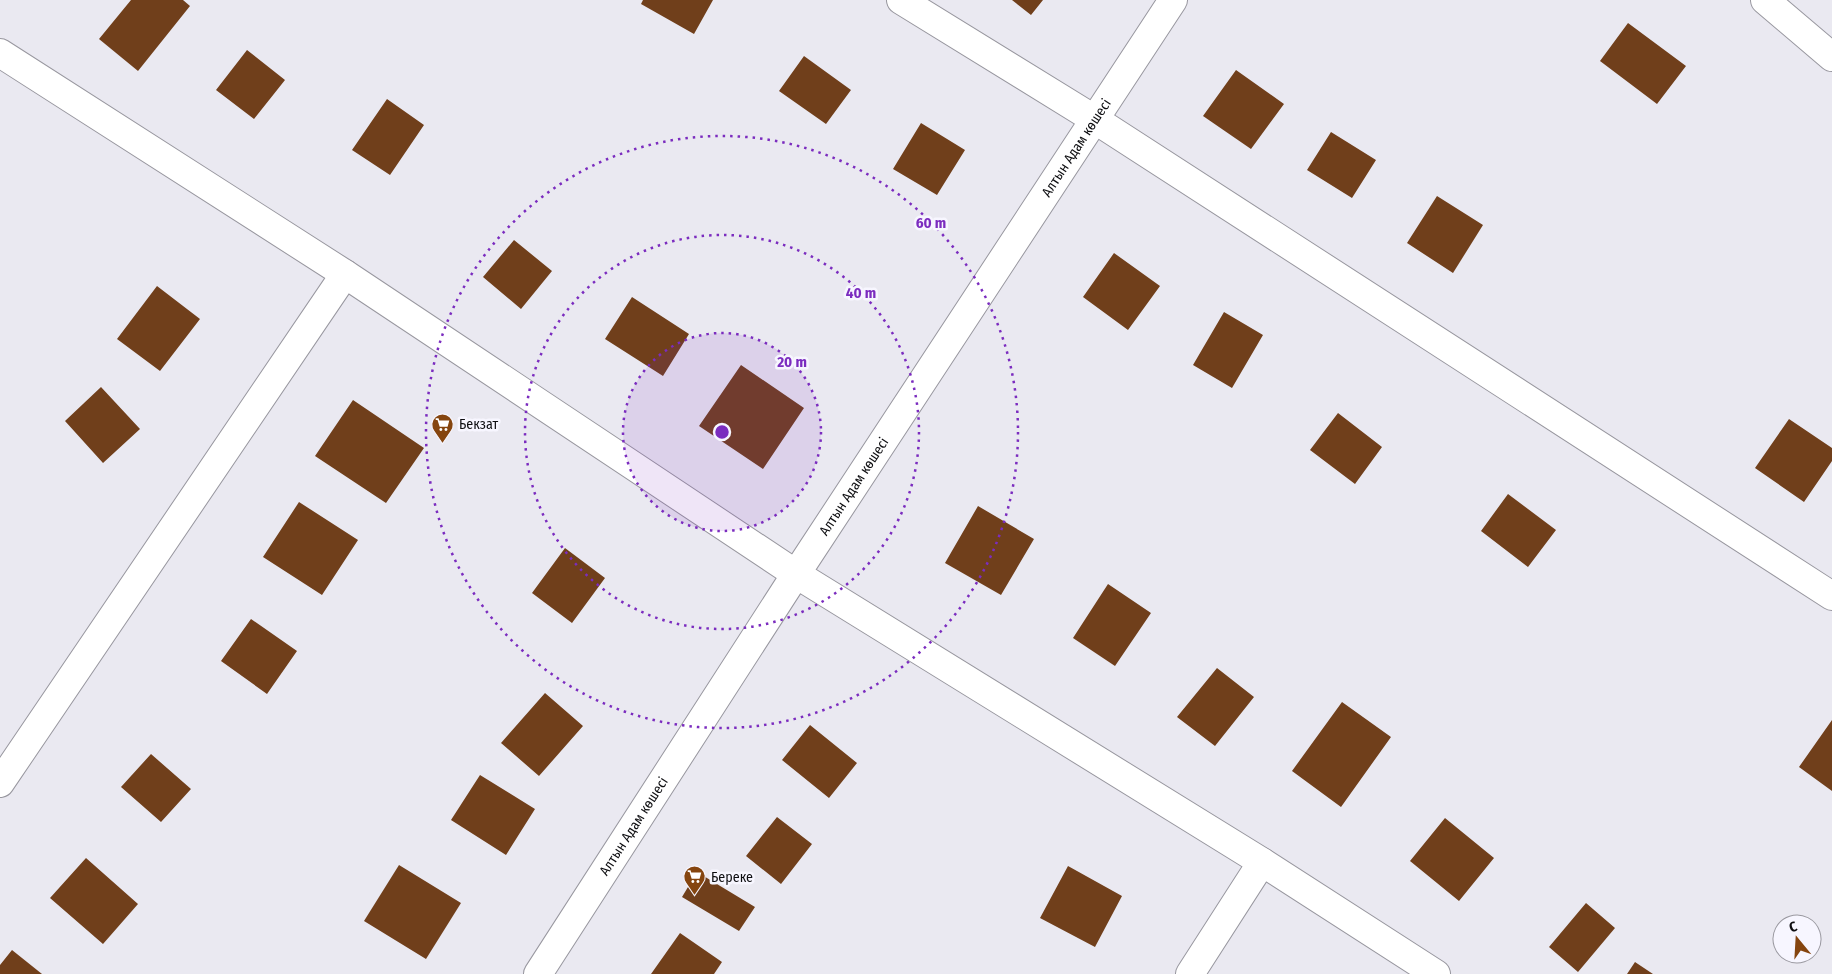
<svg xmlns="http://www.w3.org/2000/svg" width="1832" height="974" font-family="'Fira Sans Condensed',sans-serif">
<style>
.building{fill:#703f1b}
.lines{fill:none;stroke-linecap:round;stroke-linejoin:round}
.minor-casing{stroke:#98979f;stroke-width:30}
.minor{stroke:#fff;stroke-width:28}
.ring{fill:none;stroke:#7b2cbf;stroke-width:2.5;stroke-dasharray:2.5 5}
.labels{text-anchor:middle;stroke-width:5;stroke-linejoin:round;paint-order:stroke}
.street-label{font-size:14px;fill:#0e0e11;stroke:#f7f6ff}
.poi-label{font-size:14px;fill:#0e0e11;stroke:#f7f6ff;text-anchor:start}
.centre{fill:#7b2cbf;stroke:#f7f6ff;stroke-width:2.5}
.ring-label{font-size:15px;text-anchor:middle;font-weight:bold;fill:#7b2cbf;stroke:#f7f6ff;stroke-width:5;stroke-linejoin:round;paint-order:stroke}
</style>
<rect width="100%" height="100%" fill="#eae9f1"/>
<path class="building" d="M131 0H183L190 6 138 71 99 39Z
M643 0H713L694 34 641 4Z
M1012 0H1043L1031 15Z
M1628 23 1686 66 1657 104 1600 61Z
M247 50 285 80 254 119 216 90Z
M804 56 851 90 826 124 779 91Z
M1236 70 1284 104 1251 149 1203 116Z
M387 99 424 125 390 175 352 150Z
M921 123 965 150 937 195 893 169Z
M1331 132 1376 160 1352 198 1307 170Z
M1437 196 1483 225 1453 273 1407 243Z
M514 240 552 271 521 309 483 277Z
M1114 253 1160 286 1128 330 1083 297Z
M157 286 200 319 160 371 117 339Z
M632 297 689 334 663 376 605 339Z
M1224 312 1263 335 1232 388 1193 365Z
M741 365 804 408 763 469 699 426Z
M101 387 140 429 103 463 65 421Z
M353 400 424 448 386 503 315 456Z
M1338 413 1382 447 1355 484 1310 450Z
M1789 419 1832 448V461L1804 502 1755 468Z
M1508 494 1556 530 1528 567 1481 531Z
M299 502 358 540 322 595 263 557Z
M978 506 1034 539 1001 595 945 563Z
M565 548 605 578 572 623 532 593Z
M1108 584 1151 613 1115 666 1073 638Z
M251 619 297 651 267 694 221 661Z
M1217 668 1254 697 1215 746 1177 717Z
M545 693 583 726 539 776 501 743Z
M1342 702 1391 737 1341 807 1292 771Z
M1832 720V791L1799 767Z
M810 725 857 763 829 798 782 760Z
M151 754 191 789 161 822 121 787Z
M480 775 535 809 506 855 451 820Z
M777 817 812 844 781 884 746 856Z
M1445 818 1494 858 1459 901 1410 861Z
M86 858 138 904 103 944 50 898Z
M399 865 461 903 426 959 364 921Z
M1068 866 1122 896 1095 947 1040 918Z
M697 872 755 907 739 931 682 897Z
M1586 903 1615 928 1578 972 1549 947Z
M680 933 722 962 714 974H651Z
M12 950 42 974H0V965Z
M1635 962 1653 974H1627Z"/>
<g class="lines">
<defs>
<g id="minor">
<path d="M901 0 1094 119 1832 596"/>
<path d="M1765 0 1832 57"/>
<path d="M0 53 345 274 796 574 1262 862 1436 974"/>
<path d="M0 783 345 274"/>
<path id="s1" d="M538 974 796 574 1173 0"/>
<path d="M1190 974 1262 862"/>
</g>
</defs>
<use href="#minor" class="minor-casing"/>
<use href="#minor" class="minor"/>
</g>
<circle cx="722" cy="432" r="99" fill="#7b2cbf" fill-opacity=".12"/>
<g class="ring">
<circle cx="722" cy="432" r="99"/>
<circle cx="722" cy="432" r="197"/>
<circle cx="722" cy="432" r="296"/>
</g>
<defs>
<symbol id="supermarket-pin" viewBox="-11 -11 22 30"><path d="M0 17L-7.5 6A9.5 9.5 0 1 1 7.5 6Z" fill="#85450f" stroke="#f7f6ff"/><path d="M-6-5.5h2.5l.6 2H6L4.5 2H-2.5L-4.4-4H-6ZM-1.5 3.2a1.3 1.3 0 1 0 .1 0ZM3 3.2a1.3 1.3 0 1 0 .1 0Z" fill="#fff"/></symbol>
</defs>
<g fill-rule="evenodd">
<use href="#supermarket-pin" x="430" y="412" width="25" height="34"/>
<use href="#supermarket-pin" x="682" y="864" width="25" height="34"/>
</g>
<g class="labels">
<g class="street-label">
<text dy="5" stroke="none"><textPath href="#s1" startOffset="986">Алтын Адам көшесі</textPath></text>
<text dy="5" stroke="none"><textPath href="#s1" startOffset="581">Алтын Адам көшесі</textPath></text>
<text dy="5" stroke="none"><textPath href="#s1" startOffset="176">Алтын Адам көшесі</textPath></text>
</g>
<g class="poi-label">
<text x="459" y="429">Бекзат</text>
<text x="711" y="882">Береке</text>
</g>
</g>
<circle cx="722" cy="432" r="8" class="centre"/>
<g class="ring-label">
<text x="931" y="228">60 m</text>
<text x="861" y="298">40 m</text>
<text x="792" y="367">20 m</text>
</g>
<g transform="translate(1797 939) rotate(342)"><circle r="24" fill="#f7f6ff" stroke="#9a99a0"/>
<path d="M0-4L9 19L0 12L-9 19Z" fill="#85450f"/>
<text y="-8" font-size="14" font-weight="bold" text-anchor="middle" fill="#0e0e11">С</text>
</g>
</svg>
